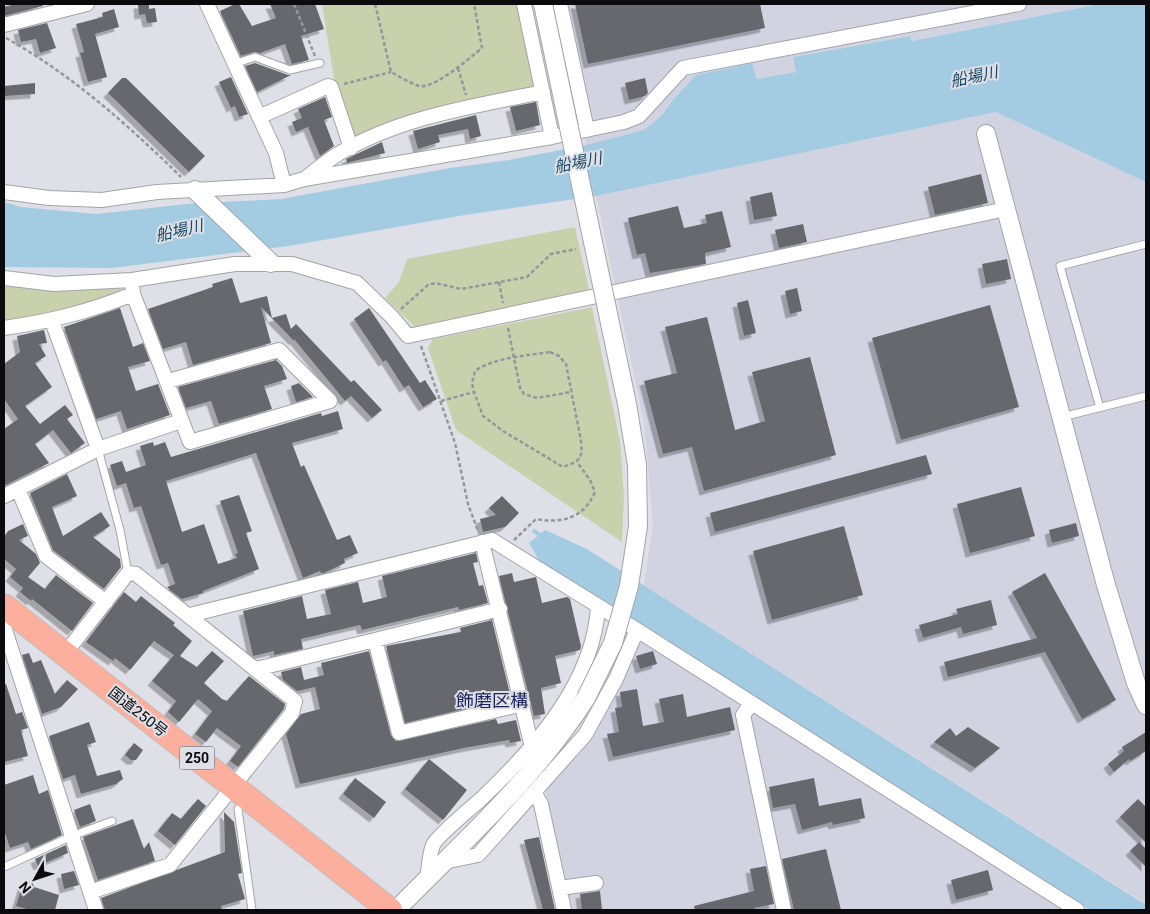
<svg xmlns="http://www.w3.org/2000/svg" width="1150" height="914" font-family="Roboto,'Noto Sans JP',sans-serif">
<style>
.built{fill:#d1d3e1}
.green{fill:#c9d0ac}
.water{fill:#a3cce3}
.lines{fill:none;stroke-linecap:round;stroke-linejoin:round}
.stream{stroke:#a3cce3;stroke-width:4}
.building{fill:#66676d;filter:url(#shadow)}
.service-casing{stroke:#a3a4aa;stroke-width:9}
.minor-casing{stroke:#a3a4aa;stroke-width:16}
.tertiary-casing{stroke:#a3a4aa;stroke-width:20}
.trunk-casing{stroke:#c0c0c0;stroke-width:26}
.path{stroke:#96969c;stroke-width:2.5;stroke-dasharray:4 2.5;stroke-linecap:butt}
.service{stroke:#fff;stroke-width:7}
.minor{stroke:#fff;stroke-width:14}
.tertiary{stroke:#fff;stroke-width:18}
.trunk{stroke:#fcaf9c;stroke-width:24}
.tertiary-bridge-casing{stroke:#a3a4aa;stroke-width:20;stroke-linecap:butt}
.tertiary-bridge{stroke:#fff;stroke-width:18}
.labels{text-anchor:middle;stroke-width:4;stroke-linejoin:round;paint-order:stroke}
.shield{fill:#dfe0e7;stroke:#4b4b4f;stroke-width:1}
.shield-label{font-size:14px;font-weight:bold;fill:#0b0b0e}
.street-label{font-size:15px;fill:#0b0b0e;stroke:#dfe0e7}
.water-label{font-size:16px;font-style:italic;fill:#164962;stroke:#dfe0e7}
.quarter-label{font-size:18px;fill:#1b235b;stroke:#dfe0e7}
</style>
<defs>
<filter id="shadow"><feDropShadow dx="-4.5" dy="4.5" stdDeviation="0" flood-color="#0004"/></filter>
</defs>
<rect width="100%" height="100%" fill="#dfe0e7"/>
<path class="built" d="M558 4H1099L911 41 909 36 793 57 796 72 757 79 752 63 696 75 672 101 662 115 644 130 586 145Z
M996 112 1146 182V904L644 585 653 525 644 423 596 196Z
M638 624 1090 910H569L546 791 597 724Z"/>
<path class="green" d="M322 4H521L539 87 351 139 335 85Z
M575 227 589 290 417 329 385 298 399 282 407 259Z
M4 285 120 286 121 292 41 317 4 321Z
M592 307 620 441 624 496 622 542 456 430 428 348 433 339Z"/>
<path class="water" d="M1099 4H1146V182L996 112 596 196 465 215 289 246 112 268 4 267V202L21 207 96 214 187 204 281 199 450 168 509 160 586 145 644 130 662 115 672 101 696 75 752 63 757 79 796 72 793 57 910 36 912 41Z
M545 530 587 549 1146 905V910H1090L539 561 529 543Z"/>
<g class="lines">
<path class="stream" d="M534 531 543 537"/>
</g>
<path class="building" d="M15 4H42L43 6 4 16V7Z
M138 4H149V9L155 8 157 22 147 23 145 14 139 15Z
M235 4H239L252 26 276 18 270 4H315L324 29 301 36 309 60 292 64 285 44 260 53 254 52 241 56 220 11Z
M575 4H760L765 28 588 64Z
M114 9 119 27 95 34 107 77 88 82 80 53 84 52 76 24 103 17 102 13Z
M47 23 56 48 40 53 36 39 21 42 18 30Z
M255 63 288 75H291L257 92 245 66Z
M231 77 248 114 239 117 235 106 231 108 219 82Z
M122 78H126L205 156 189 172 108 93Z
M645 78 648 93 645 96 629 100 625 83Z
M35 83V94L4 96V86Z
M325 97 332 117 324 120 334 146 320 156 308 127 296 132 292 122 302 118 298 109Z
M536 102 540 125 516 131 510 107Z
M476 115 481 136 470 139 468 129 438 135 440 142 418 149 413 131Z
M382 142 385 153 347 163 346 159Z
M981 174 988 203 935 215 928 187Z
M772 192 777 216 754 220 750 197Z
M678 206 684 228 707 223 705 215 722 211 731 247 705 253 706 264 650 273 645 253 637 255 628 218Z
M803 224 807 242 779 248 775 230Z
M1007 259 1011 279 986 284 982 264Z
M232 278 240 303 267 296 272 318 286 314 291 329 296 324 351 382 354 380 382 410 372 418 351 396 345 401 294 339V341L261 307 271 343 193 365 186 342 163 349 148 309 213 287 212 284Z
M797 288 802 311 790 314 785 291Z
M748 300 756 333 744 336 737 303Z
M990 305 1019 407 901 440 872 338Z
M120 308 133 347 143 343 150 361 128 367 136 391 158 384 170 415 127 429 121 411 96 419 64 327Z
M369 308 420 383 425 380 437 399 423 407 409 385 404 388 386 360 383 362 354 319Z
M707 317 735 430 765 421 752 372 810 357 836 455 704 491 692 447 663 454 644 381 677 373 665 327Z
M44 330 47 343 39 344 46 356 35 363 52 387 25 406 40 424 65 405 73 415 67 419 85 443 71 453 53 430 35 444 49 463 4 486V429L18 419 4 399V364L20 352 17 336Z
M276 360 282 366 287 379 264 386 272 409 219 424 211 401 186 408 178 387Z
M299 383 313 397 296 402 291 386Z
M338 411 343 429 292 443 301 467 304 465 337 540 350 535 358 553 344 559 345 563 324 573H321L320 571 303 578 256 453 166 481 182 532 204 524 218 564 237 558 235 554 238 553 220 501 239 495 252 531 246 533 259 569 203 591V593L182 599 171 591 167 587 175 584 168 563 161 565 141 506 134 508 126 483 117 486 110 465 122 461 126 472 146 465 140 446 153 442 154 446 165 442 171 457 321 413 322 416Z
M926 455 932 474 715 532 710 513Z
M67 474 77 496 52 507 63 536 101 512 110 526 93 537 120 559 121 567 104 589 53 550 30 493Z
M1021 487 1035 536 970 553 957 504Z
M502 496 519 513 505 527 483 532 480 519 496 515 489 508Z
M1076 523 1079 536 1052 543 1049 530Z
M23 524 28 536 19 540 36 554 40 563 28 577 45 589 56 575 93 603 72 631 32 599 31 601 20 592 23 588 10 577 16 569 4 559V537L8 531Z
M844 526 863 595 772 620 753 551Z
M476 553 478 562 473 563 479 586 483 585 488 603 459 610 458 607 362 630 360 625 301 639 303 649 274 655V651L253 656 243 611 302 596 307 619 331 614 325 590 358 582 363 603 387 597 382 576Z
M512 573 514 582 536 577 542 603 567 597 570 599 581 646 580 650 555 656 561 683 541 688 545 714 534 716 499 576Z
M1045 573 1116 700 1082 719 1045 652 948 677 944 662 1037 638 1012 592Z
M124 592 136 602 141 596 175 623 173 625 192 641 180 656 197 667 212 651 224 661 204 683 222 699 227 701 249 676 285 704 284 709 238 767 230 761 241 746 217 728 206 742 195 734 212 711 198 699 179 722 168 712 176 701 152 681 174 655 154 641 130 670 115 658 113 661 86 642Z
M991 600 997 625 963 634 961 627 923 638 919 625 958 614 956 609Z
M492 620 511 698 405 723 386 646 461 632 460 628Z
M369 651 391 735 396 741 496 719 498 724 516 720 521 741 510 743 509 740 464 748 300 784 286 734 301 714 320 709 315 687 297 691 283 680 281 672 301 667 304 680 324 675 321 663Z
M653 651 657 664 640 669 636 656Z
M29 653 33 663 41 660 55 694 67 680 78 689 61 707 42 714 22 655Z
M4 684H6L16 714 22 712 28 728 21 730 28 756 4 762Z
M637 689 643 726 664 722 659 699 683 694 687 717 730 707 735 730 613 757 607 734 619 732 615 708 622 707 620 692Z
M89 722 96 742 87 745 97 776 120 770 123 779 116 784 81 794 75 775 63 779 49 736Z
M968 727 1000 748 975 768 934 742 950 728 956 736Z
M1146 732V751L1130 761 1129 759 1114 772 1108 764 1124 751 1122 747Z
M134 743 143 750 136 760H131L125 755Z
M429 759 467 790 443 820 405 789Z
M33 775 39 794 48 790 62 835 31 849 28 842 10 848 4 830V785Z
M355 778 386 802 374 818 343 794Z
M814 778 819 806 861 798 865 818 833 825 832 822 802 830 795 804 773 808 769 787Z
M198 799 206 806 175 845 158 831 172 813 181 819Z
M1138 799 1146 807V843L1120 817Z
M90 804 96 821 80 827 74 810Z
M224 812 234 822 242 873 238 874 245 899 221 906 222 910H105L101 898 225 852Z
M133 819 144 849 149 842 155 861 98 880 83 837Z
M539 837 555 910H543L524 840Z
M1139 842 1146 849V867L1130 851Z
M66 845 68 853 38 866 35 859Z
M826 849 841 910H794L782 859Z
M766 866 774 904 754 908V910H695L694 906 754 891 750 869Z
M988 870 993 890 956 900 951 880Z
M74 871 79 885 64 889 61 874Z
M32 881 34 887 59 895 55 910H30L16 906 23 883Z
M600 891 602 910H582L580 894Z"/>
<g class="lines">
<defs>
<path id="service" d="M234 64 255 57 290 70 320 63
M1100 408 1060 266 1146 244
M1062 417 1146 396
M98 449 120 530 128 573
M238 809 252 910
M4 867 72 836 112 821"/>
<path id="minor" d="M207 4 276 153 284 185
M524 4 552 137
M560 4 587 130
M4 25 87 4
M259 117 328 86 331 87 351 148
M307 177C317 169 327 161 338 154 400 117 474 106 543 92
M4 192 49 198 102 200 157 192 284 185 304 179 552 137 624 122 639 116 683 68 1019 4
M4 278 54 284 132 280
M52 321 98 449
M4 328C52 321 88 312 133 294
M168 381 279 350 330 401 190 442 133 294 132 280 235 264H292L357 283 392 317 408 336 1006 209
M18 489 46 556 106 602
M4 496 98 449 181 421
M482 542 532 747
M500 609 375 640 399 733 523 704
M190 615 492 540 637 630 1077 910
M4 627 96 910
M64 655 128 573 136 574 295 701 292 713 170 865 90 892
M256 669 375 640
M752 703 743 715 784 910
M534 792 541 804 564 910
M444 862 478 855 585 735 616 679 637 630
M427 879C429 868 429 855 433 845 437 836 471 808 480 800 533 750 594 683 598 606
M560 888 596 883"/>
<path id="tertiary" d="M986 134 1106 585 1136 683 1146 705
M195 190 271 263
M396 910C462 843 535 778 586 698"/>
<path id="trunk" d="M4 606 390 910"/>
</defs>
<use href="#service" class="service-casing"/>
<use href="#minor" class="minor-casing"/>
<use href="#tertiary" class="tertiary-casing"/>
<use href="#trunk" class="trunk-casing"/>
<path class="path" d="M294 4 315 56
M375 4 391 72C400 77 410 83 419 86 433 90 471 57 482 48L474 4
M6 38C72 75 127 124 181 177
M458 68 466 95
M344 84 391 72
M499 282 503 303
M401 309 428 285 435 283 461 289 527 277 551 254 576 249
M508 328 520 388 524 394 537 398 571 392
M421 346 455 443 468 504 478 531
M550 352 559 356 566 364 581 441C583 459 580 461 563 467L503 431 483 416 474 392 472 383 475 371C495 357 526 356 550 352Z
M441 401 474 392
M514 540 536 519C562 524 584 518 595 492L590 480 577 462"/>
<use href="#service" class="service"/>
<use href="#minor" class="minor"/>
<use href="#tertiary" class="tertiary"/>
<use href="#trunk" class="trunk"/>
<defs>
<path id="tertiary-bridge" d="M543 4 627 404 637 465 638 526 629 586 613 643 586 698"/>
</defs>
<use href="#tertiary-bridge" class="tertiary-bridge-casing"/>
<use href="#tertiary-bridge" class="tertiary-bridge"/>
</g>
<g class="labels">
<rect class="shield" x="179.5" y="746.5" width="35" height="23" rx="4"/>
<g class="shield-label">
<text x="197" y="763">250</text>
</g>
<g class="street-label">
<text transform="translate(138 712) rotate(38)" y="5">国道250号</text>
</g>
<g class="water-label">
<text transform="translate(974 76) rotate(-12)" y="6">船場川</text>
<text transform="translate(578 162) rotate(-11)" y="6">船場川</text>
<text transform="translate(179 230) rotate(-13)" y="6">船場川</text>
</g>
<g class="quarter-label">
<text x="492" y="707">飾磨区構</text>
</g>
</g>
<rect width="1150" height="914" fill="none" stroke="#0b0b0e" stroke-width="10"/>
<g transform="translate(35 879) rotate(230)" stroke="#dfe0e7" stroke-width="4" paint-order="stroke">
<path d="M0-4L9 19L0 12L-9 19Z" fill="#0b0b0e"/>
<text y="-8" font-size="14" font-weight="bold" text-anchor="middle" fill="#0b0b0e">N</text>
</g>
</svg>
